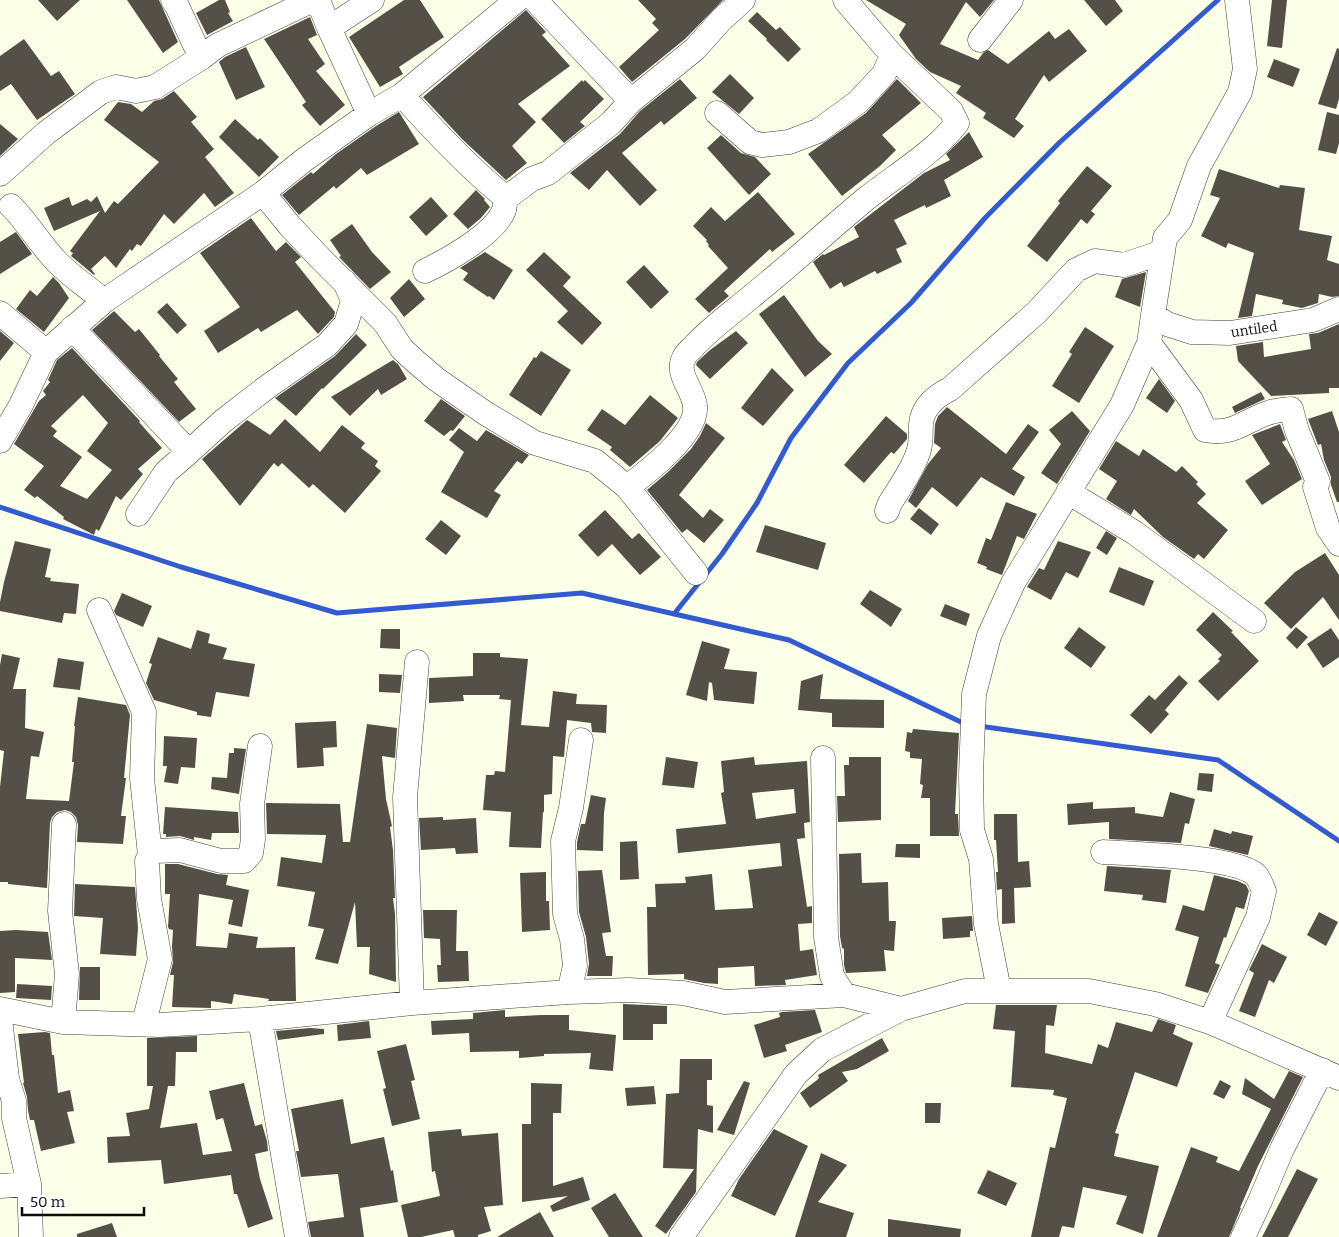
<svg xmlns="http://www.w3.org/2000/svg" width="1339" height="1237" font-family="Bitter,serif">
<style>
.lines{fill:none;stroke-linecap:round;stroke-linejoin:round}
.stream{stroke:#325bd0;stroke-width:5}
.building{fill:#545047;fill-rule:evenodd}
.minor-casing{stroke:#3e3e3e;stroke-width:25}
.minor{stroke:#fff;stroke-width:24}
.labels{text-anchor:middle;stroke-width:5;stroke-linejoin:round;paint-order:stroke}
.street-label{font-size:14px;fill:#0b0b0b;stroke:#fff}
</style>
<rect width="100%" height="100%" fill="#fcffe8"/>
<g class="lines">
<path class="stream" d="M0 507 181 567 337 613 582 593 789 640 965 724
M674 614 722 554 757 503 791 438 848 363 911 303 985 218 1060 142 1218 0
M979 726 1218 760 1339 841"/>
</g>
<path class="building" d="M38 0H80L57 21Z
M127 0H159L178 42 163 53Z
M219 0H225L230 12 228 13 233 21 207 35 196 13Z
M404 0H420L444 37 399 67 403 74 380 87 349 37Z
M638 0H723L685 39 632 82 619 67 659 30 652 23 656 19Z
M866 0H994L980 17 966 2 940 44 978 60 983 53 988 50 1008 64 1049 31 1055 39 1069 29 1087 51 1049 82 1044 75 1015 119 1024 126 1014 138 983 118 986 113 956 93 961 86 930 72 916 59 899 35 906 24Z
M1084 0H1115L1123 11 1106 26Z
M1272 0H1287L1282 48 1267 46Z
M526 10 546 32 542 35 570 66 518 104 536 122 512 146 527 163 506 180 462 139 423 97Z
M757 12 776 30 780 27 801 49 788 62 766 40 767 39 748 21Z
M310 17 317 35 308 39 325 64 316 71 345 105 320 126 302 105 306 102 264 39Z
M24 39 51 76 59 71 75 94 37 120 11 84 0 91V56Z
M246 47 265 87 236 100 219 62 225 57Z
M1337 48 1339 49V99L1336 109 1318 104Z
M1274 59 1300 69 1293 87 1267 77Z
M730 74 754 98 739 114 712 92Z
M680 79 697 98 664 125 661 121 622 153 657 190 640 206 607 170 589 190 570 173 620 134 640 111Z
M897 79 921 103 882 135 896 150 880 166 842 196 808 154 866 113Z
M582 80 583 82 585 80 604 99 580 122 585 126 564 143 541 119Z
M174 91 197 117 191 122 214 149 205 157 234 193 215 207 204 193 174 224 164 214 141 246 137 244 132 251 130 249 116 268 105 256 91 269 95 274 94 275 71 256 73 253 70 251 100 211 54 231 44 208 69 197 72 206 87 199 91 202 97 196 105 213 114 201 118 204 159 162 104 120 118 102 131 104 142 112 154 101 162 99Z
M399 112 419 144 367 175 361 168 336 189 334 186 299 215 282 195 311 172 313 174 336 154 376 126Z
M1327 112 1339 115V143L1336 154 1318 150Z
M235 119 258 140 260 138 279 157 259 177 219 137Z
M0 124 18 139 0 156Z
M969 132 983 157 944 180 951 196 926 208 925 205 894 220 907 244 896 249 902 262 877 274 875 271 844 287 841 282 830 289 813 262 823 254 824 255 859 237 854 227 924 173 950 160 946 154Z
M721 135 741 153 755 157 771 174 749 195 707 148Z
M1087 166 1112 186 1091 211 1095 214 1087 224 1081 219 1047 262 1027 246 1060 203 1058 201Z
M1219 169 1279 188 1280 185 1305 188 1299 230 1332 236 1327 260 1339 264V296L1332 297 1319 294 1318 303 1302 308 1282 304 1283 300 1256 294 1252 316 1238 318 1254 253 1228 243 1226 248 1201 236 1220 198 1210 195Z
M476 190 485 199 484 200 490 207 481 218 468 229 453 214Z
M758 192 795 234 772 252 770 249 724 291 729 296 709 313 695 299 728 268 708 246 709 245 706 241 707 240 693 226 711 207 725 221Z
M431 197 448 216 426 236 409 217Z
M251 218 276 251 286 242 301 257 295 262 335 312 334 317 318 334 297 310 261 332 258 328 218 353 204 331 240 307 200 253Z
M352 224 372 252 391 272 370 289 339 257 341 256 330 240Z
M16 232 32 254 0 274V242Z
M485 252 513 270 494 300 489 296 488 297 463 280 468 273 460 268Z
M544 252 571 277 563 286 602 323 582 345 557 322 568 311 526 270Z
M644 265 669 292 651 309 626 282Z
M1146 272 1140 307 1115 297 1122 279Z
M53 277 59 283 69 298 44 332 16 309 30 290 37 296Z
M409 279 425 299 404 317 390 298Z
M784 295 818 341 832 354 805 377 759 314Z
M167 303 187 325 177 334 157 312Z
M114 311 135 332 139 329 160 355 159 356 178 379 174 382 196 409 179 422 92 330Z
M1339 324V388H1329V393L1271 396 1238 361 1236 346 1263 342 1264 357 1311 349 1309 334 1318 333Z
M1085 327 1114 346 1079 403 1052 386 1072 354 1069 352Z
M0 331 14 343 0 361Z
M736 331 748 343 710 379 696 365 697 362 710 350Z
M356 334 367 345 323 389 322 388 296 416 275 398 335 356Z
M72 348 140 421 139 422 162 448 138 469 143 474 121 500 116 496 99 531 96 529 94 535 63 519 64 517 37 496 35 498 24 490 44 466 14 444 39 401 46 395 43 391 50 382 48 380 57 360ZM83 395 108 423 87 451 112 470 87 499 60 486 82 457 53 436 57 431 51 426Z
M541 351 571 370 541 416 509 395 534 357 536 358Z
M393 360 398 364 407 379 381 395 378 389 350 416 331 397Z
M772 368 794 390 763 426 741 408Z
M1159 379 1175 401 1167 413 1146 398Z
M1261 392 1265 399 1235 413 1232 407Z
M650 395 678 418 660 441 630 467 610 450 612 447 587 430 602 409 625 425Z
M441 399 465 416 453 431 451 430 444 436 424 421Z
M947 407 1006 454 1028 424 1039 432 1012 469 1025 477 1014 496 981 477 957 507 932 487 916 508 908 501 928 464 941 448 934 443 935 424 938 416Z
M1072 411 1090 431 1057 484 1041 473 1061 444 1049 430Z
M1332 411 1339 432V502H1337L1331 485V477L1324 460 1321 444 1318 445 1308 419Z
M886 416 907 434V439L894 454 891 452 864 483 844 465Z
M285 419 320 452 342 425 365 443 361 448 378 461 375 466 381 471 345 513 313 484 309 488 282 463 278 467 274 463 240 506 202 459 247 420 270 435Z
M706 423 725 438 679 495 703 518 710 509 724 520 704 543 687 529 682 533 647 490 668 472 691 449 700 436Z
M1280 424 1286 440 1282 442 1294 460 1302 479 1262 505 1245 481 1270 464 1252 435Z
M459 428 477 441 486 430 529 455 522 464 517 461 494 491 501 495 487 518 441 492 464 452 449 440Z
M1116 441 1139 456 1143 449 1176 472 1182 466 1198 482 1196 484 1206 494 1197 503 1228 530 1204 559 1198 554 1194 559 1163 537 1134 509 1131 515 1106 499 1117 481 1099 469Z
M1006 502 1037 514 1024 539 1017 536 1002 575 986 569 987 567 977 563 986 538 991 540Z
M919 508 939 524 931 535 910 519Z
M605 510 632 539 639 533 661 557 640 575 612 544 598 557 578 535Z
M441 520 461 536 446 555 425 539Z
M765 525 826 543 818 570 756 552Z
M1106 531 1117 538 1107 555 1096 548Z
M15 541 51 549 45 577 51 578 50 581 79 584 76 614 64 613 62 623 0 611V602L4 582Z
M1058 541 1091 552 1078 578 1066 572 1051 600 1027 587 1039 568 1044 570Z
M1325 553 1339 575V620L1323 597 1291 629 1264 603 1295 572Z
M1119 567 1154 581 1144 606 1109 592Z
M870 590 902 609 891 627 860 604Z
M122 593 152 606 143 627 116 615 114 611Z
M945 604 970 614 966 626 940 616Z
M1213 612 1233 631 1231 632 1259 661 1218 701 1198 681 1220 661 1218 659 1222 655 1196 630Z
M1079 627 1106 647 1091 668 1064 648Z
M1296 627 1308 637 1297 649 1286 638Z
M1331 628 1339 640V657L1323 668 1307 644Z
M381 629H400V649L380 648Z
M197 630 210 634 208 643 227 648 223 659 255 664 249 697 216 692 211 717 197 715V712L154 700 146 683 152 664 149 663 158 637 191 649Z
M702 641 730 649 724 669 757 672 754 704 714 700 712 683 709 682 707 701 686 695Z
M473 653H500V657L528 659 521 725 549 727 553 691 577 694 576 704 607 705 606 733 592 732 591 723 567 720 564 757 553 756 552 794 544 795V812H543L541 848 509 847 511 812 483 810 486 775H494L495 771 505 772 511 700 499 699 500 695H463L464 701 429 703V678L473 676Z
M2 654 20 658 13 689H26L25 728 44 732 39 757 31 756 26 799 69 801 74 762H72L75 726H74L78 697 126 705 130 715 124 778H126L121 816H126L123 844 77 842 78 825 76 817 71 812 65 810 57 812 52 817 50 823 47 888 8 884V882H0V787L4 751 0 750V665Z
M58 658 84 662 80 690 53 687Z
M379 674 402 675 400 693 379 692Z
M823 674 820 699 884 700V728L832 727V713L798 710 801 681Z
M1179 675 1188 683 1165 710 1169 714 1151 734 1130 715 1149 695 1155 700Z
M336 721 337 747 323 748 324 766 297 768 295 723Z
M367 724 397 728 395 758 382 756 386 799 392 826 390 827 393 850 395 898H393L395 914 396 982 369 974 370 947H357L355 902 338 964 315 959 324 929 308 926 315 892 277 886 281 857 322 863 326 835 267 834 266 803 340 804 343 842H350Z
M913 729 959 733 955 814H958L959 836H930V798H921L923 785 920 784 922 759 910 758V752L905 751 907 732 912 733Z
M164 736 197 738 195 768 181 767 178 784 164 782 167 766H163Z
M234 748 246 749 239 794 211 789 212 777 227 778 229 753H234Z
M666 757 698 762 694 788 662 785Z
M754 757 755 765 807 761 810 822 804 823 805 838 797 839 807 907 812 906V923L798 924 800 951 813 949 817 975 785 980 786 985 755 986 754 966 718 968V984L704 983 684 979V974L648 975 647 907H656L655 884 686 883 685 877 712 874 715 910 753 908 748 870 782 866 780 843 678 853 676 829 726 824 721 793 724 792 721 761ZM794 789 796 813 756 819 752 793Z
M849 757H881V820L838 822 837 796H845L844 765H849Z
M1199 773 1214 774 1212 792 1197 790Z
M1170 792 1195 799 1189 824 1185 823 1181 843 1109 839V822L1068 825 1067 804 1093 802V809L1135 807V813L1163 817Z
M591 795 606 798 604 813 603 851 577 850V842L581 824H585Z
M165 807 238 812 239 833H212L211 840 194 837V840L180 836 166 837V834H163Z
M994 814H1017L1018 862 1029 861 1031 887 1014 888 1015 923 1002 924V889L997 890 996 872H998L996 840H994Z
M443 817V820L476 818 478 853 456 854 455 848 421 850 419 818Z
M1214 829 1231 834 1232 831 1253 836 1248 855 1209 846Z
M637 841 639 879 620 880V842Z
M896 844H920V858L895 857Z
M861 853 862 883 888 882 889 921H896L894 951 884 950 886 971 846 973 844 965V949L842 948 840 936 839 854Z
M165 864H178L217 874 228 875 226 885 249 890 242 927 228 924 233 900 199 894 196 946 227 948 229 933 258 937 256 948 295 947 296 1001H268L269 999 234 994 232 1004 211 1001V1008L172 1007 174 975H170L173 962 172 946 173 930 169 929 168 927 170 894H165Z
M1107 866 1171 870 1166 903 1142 900 1143 895 1104 891Z
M602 870 611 932 602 933 606 956H613L612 976H587L589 964 586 937 579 912 578 871Z
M546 872V901H549L550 930 522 932 520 873Z
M1214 875 1238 881 1246 885 1249 891 1244 909 1236 907 1226 938 1224 937 1215 963 1220 965 1208 993 1185 986 1199 937 1175 930 1183 905 1204 911Z
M75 884 135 887 138 928 136 956 100 954 103 918 74 916Z
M423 910H457L456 951H468L469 981 438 982 437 965H441L440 939 424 938Z
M1319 912 1338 922 1326 946 1307 935Z
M972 916 973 931H970V937L943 939 942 918Z
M16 930 48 932 52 960 15 958V992L0 993V931Z
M1262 944 1287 957 1274 983 1269 980 1255 1017 1239 1011 1254 973 1249 970Z
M80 967H100V1000H79Z
M17 984 52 986 51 1000 16 998Z
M623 1004 667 1006V1024H653V1040H623Z
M996 1005H1057L1054 1026 1046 1025 1045 1053 1092 1064 1098 1044 1108 1048 1116 1022 1152 1032 1158 1019 1176 1025 1173 1034 1193 1043 1177 1087 1135 1072 1115 1133 1119 1134 1114 1156 1159 1166 1143 1234 1116 1224 1127 1196 1083 1187 1074 1228 1062 1226 1059 1237H1031L1050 1147 1055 1148 1067 1098 1053 1095 1054 1090 1011 1087 1015 1031 993 1029Z
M505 1010V1017L541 1015H569V1030L616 1035 613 1071 589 1069 591 1053 544 1054V1056L519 1058V1051L470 1052 469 1033 432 1035 431 1021 473 1019V1013Z
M815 1010 822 1032 785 1045 787 1051 764 1058 754 1025 780 1017 779 1013 782 1012Z
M369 1021 371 1038 338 1041 337 1025Z
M310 1028 324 1029V1034L278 1040 276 1031Z
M45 1032 50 1033 52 1055H54L58 1093 70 1090 74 1111 67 1112 75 1143 41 1151 34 1120H30L28 1110 27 1097 23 1083H24L18 1034Z
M197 1036V1052H176L175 1086H168L160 1128 197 1123 203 1155 232 1151 223 1118 216 1120 209 1091 244 1083 255 1126 262 1124 267 1141 268 1151 255 1154 260 1179 273 1219 248 1228 237 1194H234L231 1175 164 1184 161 1160 108 1163 107 1137 130 1136 126 1113 149 1109 153 1086H147V1038Z
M882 1038 889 1051 857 1069 842 1072 848 1081 810 1108 800 1093 817 1080 819 1078 818 1075Z
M406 1044 415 1080 411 1081 420 1119 392 1126 383 1089 386 1088 377 1051Z
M680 1059H712V1080H707V1105L713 1106V1133L698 1129 696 1192 666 1234 655 1226 694 1169 663 1168 666 1094 679 1093Z
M1289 1071 1303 1077 1258 1166 1240 1208H1241L1229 1237H1157L1191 1147 1218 1157 1216 1162 1239 1171 1271 1109 1242 1094 1245 1078 1274 1099Z
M1220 1080 1231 1086 1224 1099 1213 1094Z
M744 1081 750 1083 734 1135 717 1130Z
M531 1083 562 1084 561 1113H553V1186L583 1177 590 1200 553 1212 550 1206 568 1196 522 1202V1124H531Z
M654 1086 656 1104 627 1106 625 1088Z
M343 1099 351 1144 384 1137 391 1171 393 1170 398 1202 360 1208 364 1237H311L308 1222 344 1217 338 1174 301 1177 296 1151H299L291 1109Z
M925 1103H941L940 1123H925Z
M461 1129 462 1136 498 1133 503 1205 484 1207 491 1231 478 1235V1237H455L453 1230 421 1237H408L401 1205 440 1196 435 1171 432 1172 428 1132Z
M774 1129 808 1146 775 1216 731 1196 739 1179Z
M821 1153 847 1165 818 1202 854 1213 846 1237H795Z
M1297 1169 1318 1179 1288 1237H1262Z
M988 1170 1017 1183 1006 1206 977 1193Z
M615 1193 634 1223 643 1237H609L591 1208Z
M540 1212 554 1237H497Z
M888 1219 961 1229 960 1237H888Z
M112 1223 117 1237H77V1234Z"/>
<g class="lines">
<defs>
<path id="minor" d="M173 0 177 6 201 58
M318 0 329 28 369 114
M535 0 631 101
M1237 0 1245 69 1240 92 1199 166 1180 220 1165 238 1153 315 1167 324 1192 332 1230 333 1313 320 1339 309
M329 28 372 0
M980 40 1011 0
M402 95C435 132 468 167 506 198
M717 113 750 142 762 145 789 142 818 131 858 102 884 74 892 55
M0 174 46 133 101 92 116 87 136 91 155 87 201 58 218 45 313 0
M263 193 290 226 320 258 385 323 402 349 415 361 436 379 485 413 535 443 595 461 627 487 696 573
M11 206C29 224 41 246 58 263 72 277 89 288 104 301
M425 271C448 260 495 234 504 210 505 206 505 201 506 198L532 179 548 173 611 123 631 101 695 49 721 20 743 0
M0 313 46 352
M72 328 189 452
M1149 343 1191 400 1205 430C1235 436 1246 419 1271 412 1277 410 1284 410 1291 409L1297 431 1318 482 1315 487 1328 528 1339 544
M0 441 21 405 46 352 104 301 263 193 304 160 369 114 402 95 517 0
M627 487C648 472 698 433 695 406 694 390 674 373 685 356 687 352 692 349 695 345 712 327 733 312 752 296 792 264 828 230 867 198 896 175 935 152 957 123L951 111 892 55 845 0
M1068 492 1135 533 1254 621
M887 511 890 503C900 487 912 471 918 453 923 439 919 430 922 418 926 404 938 395 950 389L1037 312 1076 270 1095 261 1124 265 1163 252
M138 514 166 472 189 452 223 421 267 387 327 345 346 324 353 301 345 282
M99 610 144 712 142 778 150 855
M823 758 826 937 832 976 844 995
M1103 852C1135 854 1231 856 1255 874 1259 878 1262 886 1264 891L1258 917 1210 1022
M999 990 986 924 981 859 972 830 971 775 974 694 989 636 1013 583 1122 405 1149 343 1153 315
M569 992 575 966 572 939 565 914 563 841 571 808 581 740
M412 1003 405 797 417 662
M0 1009 63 1022 159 1025 260 1019 412 1003 569 992 629 990 683 993 725 1002 844 995 901 1009
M0 1019 7 1079 14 1101V1118L29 1184 31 1237
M260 1019 297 1237
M63 1022 67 974 60 911 64 824
M147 1024 146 1015 160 959 149 899 147 861 150 855 156 851 180 850 221 861H244L251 853 253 839 252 804 260 746
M0 1186 29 1184
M681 1237 796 1074 822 1050 901 1009 965 991H1089L1155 1004 1210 1022 1339 1078
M1243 1237 1260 1201 1282 1149 1322 1070"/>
</defs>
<use href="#minor" class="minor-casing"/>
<use href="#minor" class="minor"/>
</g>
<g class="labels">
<g class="street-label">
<text transform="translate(1254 329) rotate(-8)" y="5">untiled</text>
</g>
</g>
<path d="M22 1207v8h122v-8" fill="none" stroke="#0b0b0b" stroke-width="2.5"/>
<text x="30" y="1207" font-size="15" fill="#0b0b0b" stroke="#ffffff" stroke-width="4" paint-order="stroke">50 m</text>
</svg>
